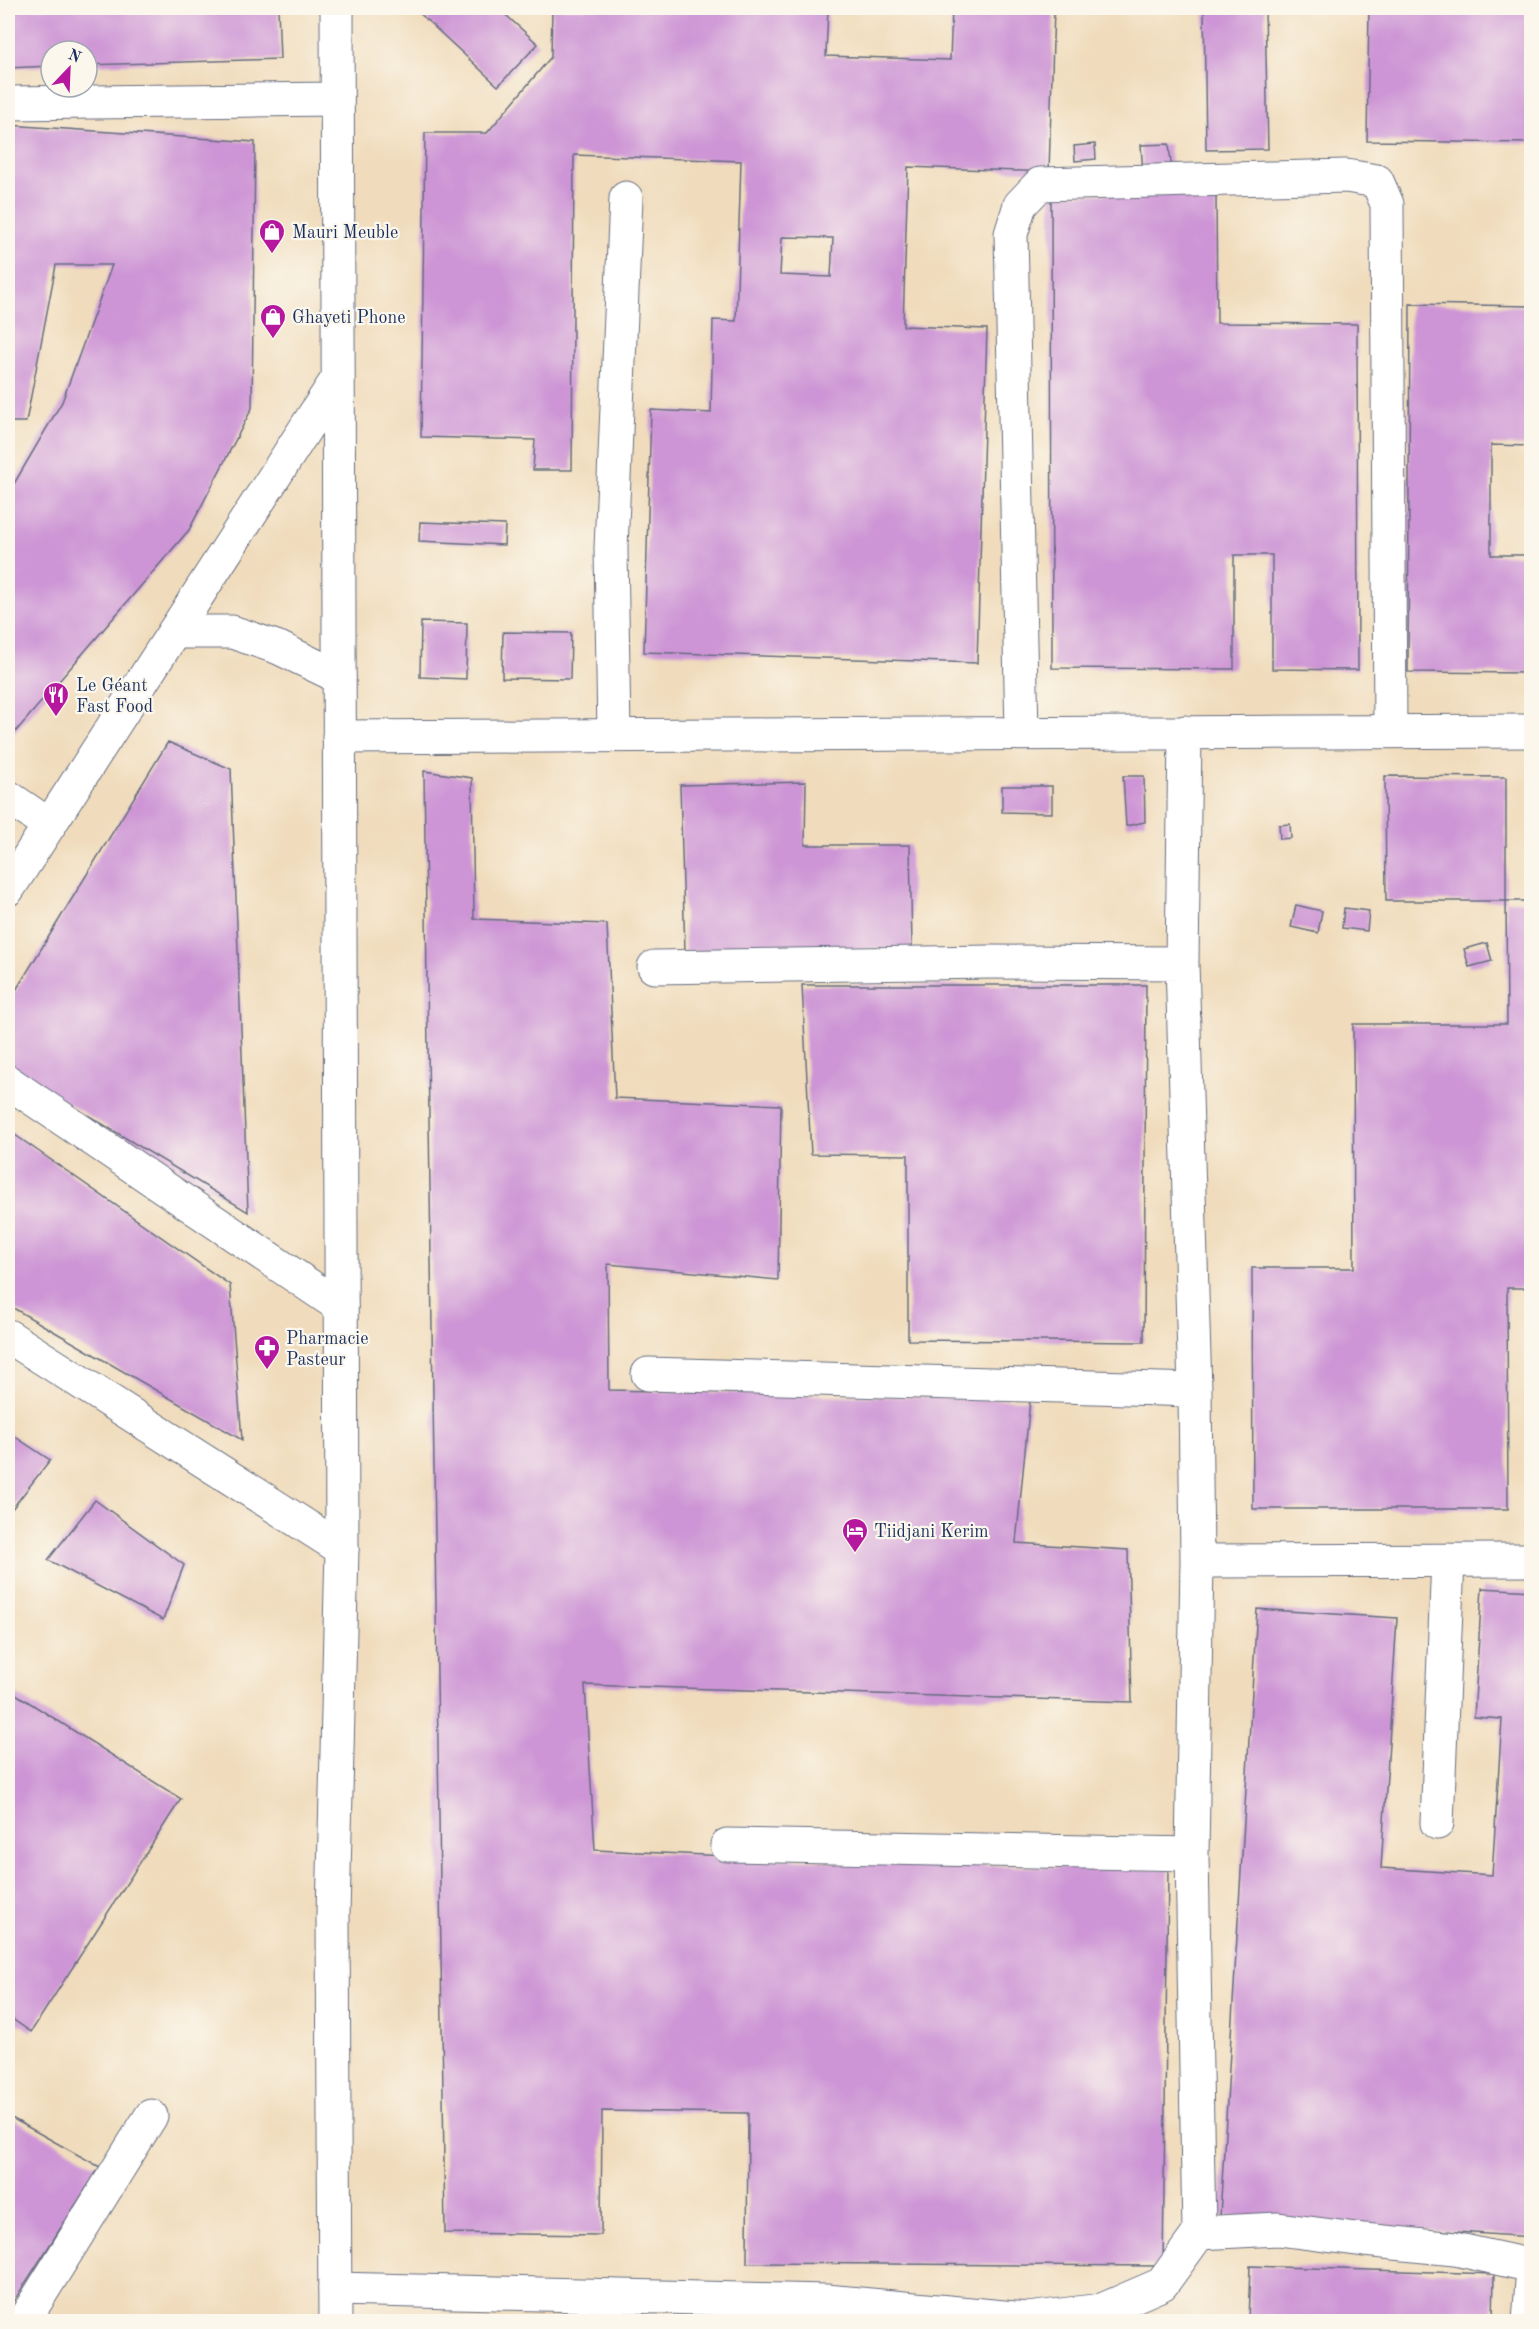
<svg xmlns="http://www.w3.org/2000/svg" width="1539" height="2329" font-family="'Old Standard TT',serif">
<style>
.building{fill:#cd95d5;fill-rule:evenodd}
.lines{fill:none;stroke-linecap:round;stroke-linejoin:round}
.street-casing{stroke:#666c7f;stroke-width:35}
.secondary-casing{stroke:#666c7f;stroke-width:35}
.street{stroke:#fff;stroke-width:33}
.secondary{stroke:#fff;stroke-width:33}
.labels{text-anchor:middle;stroke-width:4.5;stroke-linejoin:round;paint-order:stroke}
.poi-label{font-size:18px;fill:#1b2f5e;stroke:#fbf7ec;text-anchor:start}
</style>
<rect width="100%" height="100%" fill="#fbf7ec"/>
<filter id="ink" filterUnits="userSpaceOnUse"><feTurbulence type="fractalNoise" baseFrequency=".0167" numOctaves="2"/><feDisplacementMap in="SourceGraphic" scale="12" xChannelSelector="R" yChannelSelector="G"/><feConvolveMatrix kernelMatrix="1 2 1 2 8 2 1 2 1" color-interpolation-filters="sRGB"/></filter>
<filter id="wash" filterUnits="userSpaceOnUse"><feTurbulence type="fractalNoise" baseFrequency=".008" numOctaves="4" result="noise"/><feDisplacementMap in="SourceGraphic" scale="24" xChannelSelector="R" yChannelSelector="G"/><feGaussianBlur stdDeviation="1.35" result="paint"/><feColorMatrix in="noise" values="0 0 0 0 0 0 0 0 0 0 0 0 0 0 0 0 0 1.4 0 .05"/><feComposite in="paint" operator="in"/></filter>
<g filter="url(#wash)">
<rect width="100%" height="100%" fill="#f0dcbc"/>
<g id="blocks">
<path class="building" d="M8 8H278L280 59 87 65V51H51V66L8 68Z
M414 8H498L538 44 498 86Z
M552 8H828L826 56 950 60 952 8H1054L1049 172 908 167 903 326 987 329 977 663 644 652 651 410 711 413 713 320 736 321 741 161 574 155 572 470H533L535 440 421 437 425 133H487L551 57ZM782 237 833 238 831 277 780 275Z
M1204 8H1265L1268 149 1206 150Z
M1369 8H1532V143L1367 141Z
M8 125 255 142 252 408 189 530 11 737 8 735V494L62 402 112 265H56L26 422H8Z
M1095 144 1096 159 1075 161 1074 146Z
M1169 144 1172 173 1143 174 1141 145Z
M1051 194H1216L1217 323 1357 324 1358 670 1272 669V555H1234V669L1052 668Z
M1410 304 1532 306V446L1491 445V555H1532V673L1408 672Z
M420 522 505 525 504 545 419 541Z
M421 622 467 623 466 679 420 677Z
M503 632 571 633 570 679 502 678Z
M168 742 231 769 248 1212 8 1067V1003Z
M424 771 472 778 474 919 607 924 615 1098 781 1105 778 1280 608 1264 609 1390 1030 1400 1016 1543 1128 1550 1132 1702 585 1685 595 1850 921 1865 1168 1869 1163 2266 747 2263 748 2113 602 2111 601 2235 445 2233Z
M1123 776H1144L1145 822 1126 826Z
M1385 776 1506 777V901H1386Z
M806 782 805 845H910L912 948 685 952 680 785Z
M1002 786H1052V813L1002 812Z
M1290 824 1291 838 1280 839 1279 825Z
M1506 901H1532V1288H1507L1508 1509H1253L1252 1268H1354L1353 1024H1507Z
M1296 905 1322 911 1318 933 1291 927Z
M1344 908 1369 911 1367 931 1342 928Z
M1487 943 1492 961 1469 967 1464 949Z
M802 985H1146L1144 1342 908 1340V1155L811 1154Z
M8 1130 230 1285 242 1440 8 1305Z
M8 1432 50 1460 8 1514Z
M95 1500 184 1565 163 1620 48 1560Z
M1482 1588 1532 1591V2237L1220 2216 1257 1609 1397 1618 1381 1868 1492 1875 1502 1719 1474 1717Z
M8 1689 181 1799 31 2032 8 2016Z
M8 2116 100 2167 8 2310Z
M1250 2266 1494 2274 1493 2322H1248Z"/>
</g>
</g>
<g filter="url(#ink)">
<use href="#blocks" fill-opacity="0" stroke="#666c7f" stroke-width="1.5"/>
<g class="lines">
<defs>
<path id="street" d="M8 103 337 99
M174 632H232L279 648 339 677
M1022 733 1011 234 1020 205 1040 184 1346 176 1377 181 1387 204 1390 731
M614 735 611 548 626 198
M339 737 1532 731
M8 797 49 825
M654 967 990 962 1182 963
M8 1082 341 1307
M8 1336 342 1549
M648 1374 1195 1390
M1197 1561 1532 1560
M1437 1823 1448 1560
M727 1845 1192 1854
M1199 2233 1278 2229 1364 2240 1455 2249 1532 2266
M335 2289 826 2301 1028 2319 1102 2310 1162 2284 1199 2233 1192 1854 1197 1561 1195 1390 1182 963 1185 732
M23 2322 151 2116
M1529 2322 1532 2281"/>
<path id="secondary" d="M8 889 338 378
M335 2322 333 1914 342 1549 337 8"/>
</defs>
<use href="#street" class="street-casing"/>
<use href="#secondary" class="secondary-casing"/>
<use href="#street" class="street"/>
<use href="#secondary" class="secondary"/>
</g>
</g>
<defs>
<symbol id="shop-pin" viewBox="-11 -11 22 30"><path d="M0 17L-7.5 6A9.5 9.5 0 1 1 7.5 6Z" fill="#b5179e" stroke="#fbf7ec"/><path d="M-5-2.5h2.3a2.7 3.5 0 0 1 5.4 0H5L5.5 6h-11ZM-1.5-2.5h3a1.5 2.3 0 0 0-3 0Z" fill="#fff"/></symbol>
<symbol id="restaurant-pin" viewBox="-11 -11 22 30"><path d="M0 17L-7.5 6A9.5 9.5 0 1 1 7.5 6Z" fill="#b5179e" stroke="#fbf7ec"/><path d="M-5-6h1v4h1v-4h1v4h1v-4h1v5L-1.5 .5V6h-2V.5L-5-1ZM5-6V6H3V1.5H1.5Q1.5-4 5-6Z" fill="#fff"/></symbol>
<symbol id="pharmacy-pin" viewBox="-11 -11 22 30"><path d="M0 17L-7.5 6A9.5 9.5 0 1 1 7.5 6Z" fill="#b5179e" stroke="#fbf7ec"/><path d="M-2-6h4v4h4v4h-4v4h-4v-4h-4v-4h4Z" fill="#fff"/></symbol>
<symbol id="hotel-pin" viewBox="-11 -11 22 30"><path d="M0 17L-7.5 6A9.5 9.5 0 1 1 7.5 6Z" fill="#b5179e" stroke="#fbf7ec"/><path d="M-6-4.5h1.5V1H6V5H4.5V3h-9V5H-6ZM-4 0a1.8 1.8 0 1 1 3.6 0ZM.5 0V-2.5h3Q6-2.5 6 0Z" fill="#fff"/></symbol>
</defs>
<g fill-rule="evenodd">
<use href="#shop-pin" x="257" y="217" width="30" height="40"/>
<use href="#shop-pin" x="258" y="302" width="30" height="40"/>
<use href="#restaurant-pin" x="41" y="680" width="30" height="40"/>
<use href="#pharmacy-pin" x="252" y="1333" width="30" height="40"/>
<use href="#hotel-pin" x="840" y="1516" width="30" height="40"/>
</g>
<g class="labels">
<g class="poi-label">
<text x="292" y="238">Mauri Meuble</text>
<text x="292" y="323">Ghayeti Phone</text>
<text x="76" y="691">Le Géant<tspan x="76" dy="21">Fast Food</tspan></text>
<text x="286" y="1344">Pharmacie<tspan x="286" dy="21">Pasteur</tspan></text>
<text x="874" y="1537">Tiidjani Kerim</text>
</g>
</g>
<rect width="1539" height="2329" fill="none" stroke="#fbf7ec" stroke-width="30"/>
<g transform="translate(69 69) rotate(23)"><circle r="28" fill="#fbf7ec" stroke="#a1a7b3" stroke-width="1.5"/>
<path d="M0-4.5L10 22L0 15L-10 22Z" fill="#b5179e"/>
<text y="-9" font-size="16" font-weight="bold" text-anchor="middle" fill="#1b2f5e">N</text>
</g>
</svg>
